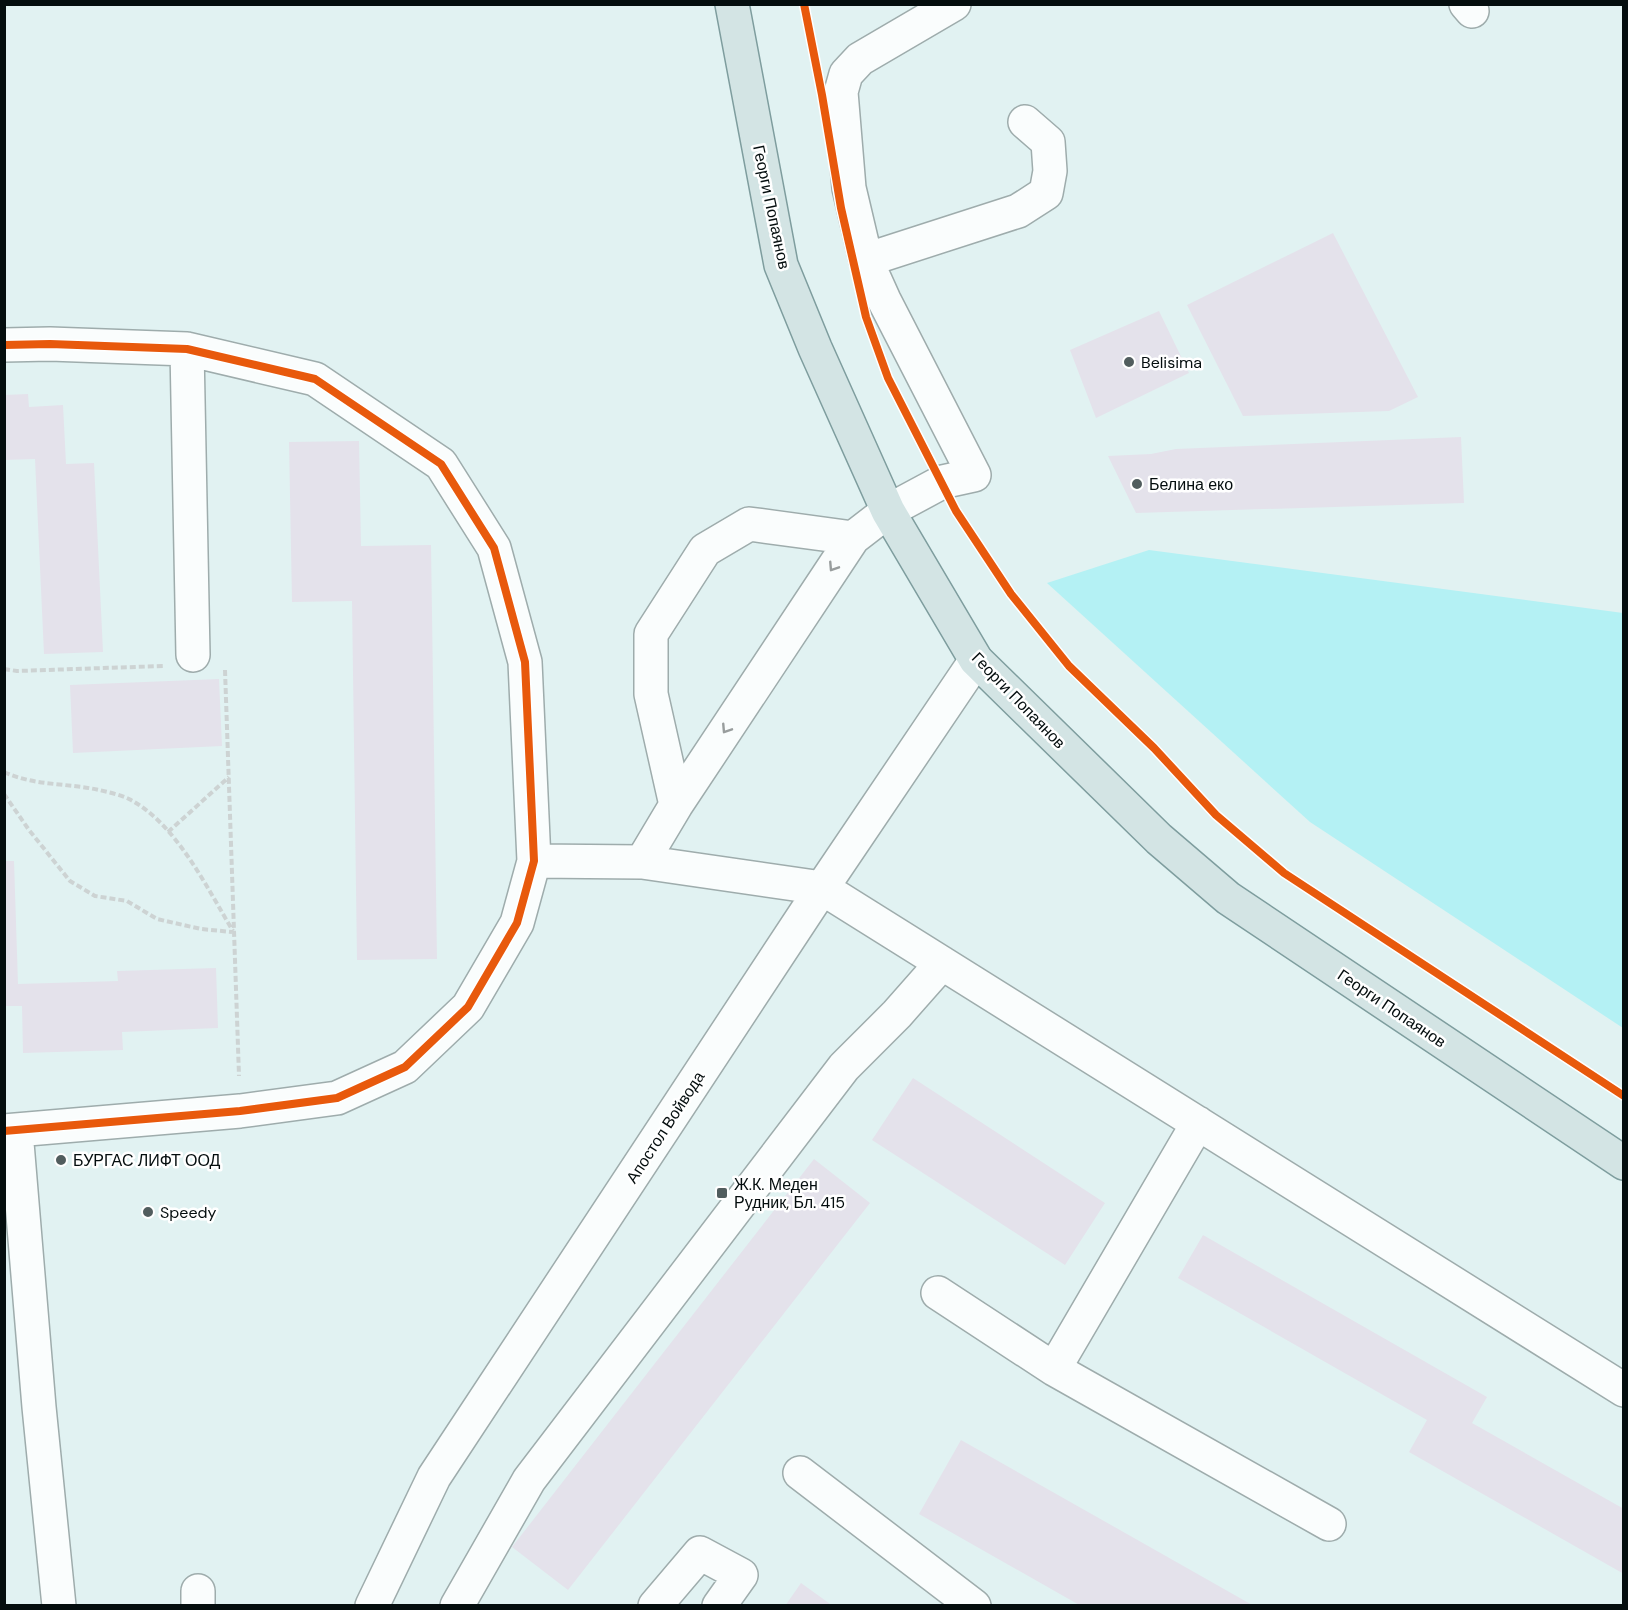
<svg xmlns="http://www.w3.org/2000/svg" width="1628" height="1610" font-family="'DM Sans',sans-serif">
<style>
.green{fill:#b4f1f4}
.building{fill:#e4e2eb}
.lines{fill:none;stroke-linecap:round;stroke-linejoin:round}
.minor-casing{stroke:#9eacac;stroke-width:36}
.major-casing{stroke:#7e9d9e;stroke-width:36}
.path{stroke:#cdd3d3;stroke-width:4;stroke-dasharray:6 3;stroke-linecap:butt}
.minor{stroke:#fafdfd;stroke-width:33}
.major{stroke:#d3e4e4;stroke-width:33}
.cycleway-casing{stroke:#fff;stroke-width:11}
.cycleway{stroke:#e8590c;stroke-width:8}
.oneway{stroke:#989d9d}
.poi-dot{fill:#515d5e;stroke:#fff;stroke-width:2}
.labels{text-anchor:middle;stroke-width:5;stroke-linejoin:round;paint-order:stroke}
.street-label{font-size:16px;fill:#040d0e;stroke:#fff}
.poi-label{font-size:16px;fill:#040d0e;stroke:#fff;text-anchor:start}
</style>
<rect width="100%" height="100%" fill="#e1f2f2"/>
<path class="green" d="M1149 550 1623 613V1028L1310 822 1047 583Z"/>
<path class="building" d="M1333 233 1418 397 1389 411 1243 416 1187 305Z
M1159 311 1189 373 1096 418 1070 350Z
M28 394 29 407 63 405 66 464 94 463 103 652 44 654 35 459 4 460V395Z
M1461 437 1464 503 1136 513 1108 456 1151 454 1176 449Z
M359 441 361 546 431 545 437 959 357 960 352 601 292 602 289 442Z
M219 679 222 746 73 753 70 685Z
M4 861H14L18 984 118 981 117 971 216 968 218 1028 122 1032 123 1050 23 1053 22 1006H4Z
M913 1078 1105 1203 1065 1265 872 1140Z
M814 1159 870 1203 568 1590 512 1547Z
M1203 1235 1487 1397 1472 1423 1624 1509V1574L1409 1452 1427 1420 1178 1278Z
M961 1440 1254 1606H1081L919 1514Z
M801 1583 833 1606H785Z"/>
<g class="lines">
<defs>
<path id="minor" d="M1466 4 1472 11
M866 260 1018 211 1046 193 1050 171 1048 142 1025 122
M4 345 50 344 187 349 315 379 441 464 494 548 525 662 534 861 517 923 468 1007 405 1067 337 1098 240 1111 4 1131
M187 349 193 655
M676 805 651 694V634L705 550 749 524 853 538
M534 861 642 862 822 888 1624 1390
M642 862 676 805 853 538 888 511 942 482 974 475 884 300 866 260 849 188 841 92 846 74 860 59 954 4
M16 1131 39 1407 59 1606
M938 1293 1054 1369 1329 1524
M1054 1369 1198 1123
M800 1473 974 1606
M198 1606V1591
M372 1606 434 1477 822 888 976 660
M457 1606 529 1480 844 1067 897 1014 942 963
M655 1606 700 1553 741 1575 719 1606"/>
<path id="major" d="M732 4 781 265 815 348 888 511 976 660 1159 839 1228 898 1624 1163"/>
</defs>
<use href="#minor" class="minor-casing"/>
<use href="#major" class="major-casing"/>
<path class="path" d="M4 669 17 671 163 666
M225 670 239 1076
M4 772C34 786 68 783 99 790 108 792 121 795 129 799 176 823 207 888 233 931
M4 794 29 830 70 881 95 896 127 901 157 919 201 929 232 932
M168 832 229 777"/>
<use href="#minor" class="minor"/>
<use href="#major" class="major"/>
<defs>
<path id="cycleway" d="M804 4 822 95 841 208 866 317 888 378 956 511 1011 594 1069 666 1154 748 1216 815 1284 873 1624 1096
M4 345 50 344 187 349 315 379 441 464 494 548 525 662 534 861 517 923 468 1007 405 1067 337 1098 240 1111 4 1131"/>
</defs>
<use href="#cycleway" class="cycleway-casing"/>
<use href="#cycleway" class="cycleway"/>
</g>
<defs><path id="oneway-chevron" d="M-2-3.5L2.5 0L-2 3.5" fill="none" stroke-width="1.6" stroke-linecap="round" stroke-linejoin="round" transform="scale(1.5)"/></defs>
<g class="oneway">
<use href="#oneway-chevron" transform="translate(833 567) rotate(123)"/>
<use href="#oneway-chevron" transform="translate(726 729) rotate(123)"/>
</g>
<g class="poi-dot">
<circle cx="1129" cy="362" r="6"/>
<circle cx="1137" cy="484" r="6"/>
<circle cx="61" cy="1160" r="6"/>
<rect x="716" y="1187" width="12" height="12" rx="3"/>
<circle cx="148" cy="1212" r="6"/>
</g>
<g class="labels">
<g class="street-label">
<text transform="translate(772 207) rotate(78)" y="6">Георги Попаянов</text>
<text transform="translate(1019 700) rotate(46)" y="6">Георги Попаянов</text>
<text transform="translate(1392 1008) rotate(34)" y="6">Георги Попаянов</text>
<text transform="translate(665 1127) rotate(-57)" y="6">Апостол Войвода</text>
</g>
<g class="poi-label">
<text x="1141" y="368">Belisima</text>
<text x="1149" y="490">Белина еко</text>
<text x="73" y="1166">БУРГАС ЛИФТ ООД</text>
<text x="734" y="1190">Ж.К. Меден<tspan x="734" dy="18">Рудник, Бл. 415</tspan></text>
<text x="160" y="1218">Speedy</text>
</g>
</g>
<rect width="1628" height="1610" fill="none" stroke="#040d0e" stroke-width="12"/>
</svg>
